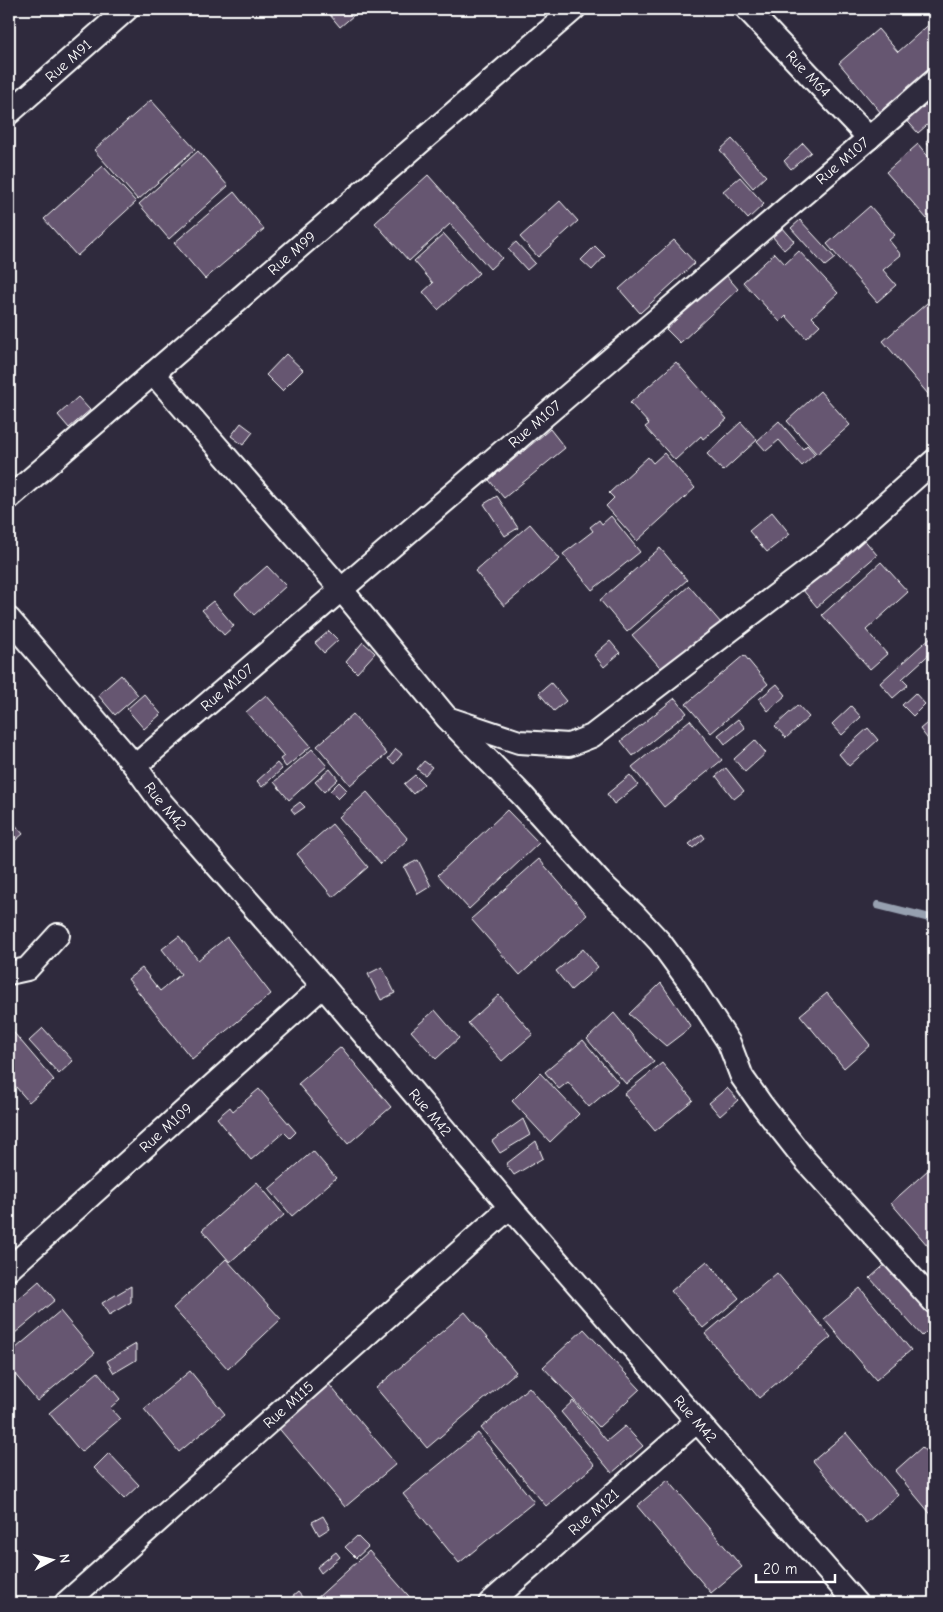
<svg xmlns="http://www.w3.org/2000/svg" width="943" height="1612" font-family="'Comic Neue',sans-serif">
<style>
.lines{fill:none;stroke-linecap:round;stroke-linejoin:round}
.stream{stroke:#97a0b0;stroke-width:8}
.building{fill:#665671;stroke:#fff}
.street-casing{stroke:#fff;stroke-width:26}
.path{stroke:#fff;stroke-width:3;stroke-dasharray:1 4;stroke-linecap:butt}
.street{stroke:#2f2a3d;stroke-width:22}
.labels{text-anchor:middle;stroke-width:4.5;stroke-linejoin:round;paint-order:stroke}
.street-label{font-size:15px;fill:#fff;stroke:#2f2a3d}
</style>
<rect width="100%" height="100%" fill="#2f2a3d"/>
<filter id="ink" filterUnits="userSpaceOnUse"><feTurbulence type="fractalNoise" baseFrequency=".02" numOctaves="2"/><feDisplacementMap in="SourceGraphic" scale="10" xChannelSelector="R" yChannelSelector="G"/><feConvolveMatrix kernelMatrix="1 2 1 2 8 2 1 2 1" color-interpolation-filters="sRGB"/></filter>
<g filter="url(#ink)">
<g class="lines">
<path class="stream" d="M878 905 934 919"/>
</g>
<path class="building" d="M325 9H361L340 27Z
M934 20V68L881 113 839 63 878 29 898 52Z
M934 89V119L918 133 903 116Z
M151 100 195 149 138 200 94 150Z
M934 134V151L926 141Z
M732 139 766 176 753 188 720 150Z
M803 143 811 152 791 169 784 161Z
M918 144 934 164V227L886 172Z
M198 151 228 186 169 239 139 204Z
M103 166 136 202 77 256 44 219Z
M428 175 502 258 490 269 450 224 409 261 375 223Z
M740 177 764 204 748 219 723 191Z
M234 192 264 229 205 279 174 243Z
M560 201 578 221 538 257 520 237Z
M870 206 895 235 889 240 901 255 883 270 896 285 877 302 827 244Z
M800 220 835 258 825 266 791 228Z
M782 227 794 241 784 250 772 236Z
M444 234 479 273 438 310 423 292 433 283 414 261Z
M674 240 695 263 640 313 619 289Z
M516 242 535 263 527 270 508 249Z
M595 246 605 256 592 270 581 260Z
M799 251 838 293 812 317 820 325 806 338 786 316 780 322 743 282 775 253 785 264Z
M725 274 738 289 680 343 666 329Z
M934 297V401L883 341Z
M286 354 303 370 282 391 266 375Z
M676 362 727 419 703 439 701 436 675 460 645 427 649 424 630 403Z
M820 391 850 425 817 454 787 421Z
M78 397 90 410 69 428 58 415Z
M779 421 803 449 807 445 815 454 802 466 779 440 766 451 757 441Z
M741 422 757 440 723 471 707 454Z
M241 423 253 432 243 445 231 436Z
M550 429 565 448 504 498 489 480Z
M664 453 695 488 637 541 606 506 614 498 609 493 648 457 653 463Z
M497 496 518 528 505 536 484 504Z
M772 512 790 534 767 552 749 531Z
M611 516 640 552 592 590 563 554 593 531 590 527 599 520 602 524Z
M530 524 560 559 504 606 475 571Z
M862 537 877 555 817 607 802 589Z
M660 548 687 580 627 632 600 600Z
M881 562 908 592 866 630 887 654 870 669 822 615Z
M267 566 286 586 254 615 235 594Z
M689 586 721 623 665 673 632 635Z
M213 601 234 626 224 635 202 610Z
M329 631 338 640 324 653 315 643Z
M934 634V650L902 679 908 685 893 698 880 683Z
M610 641 620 653 604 667 594 655Z
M363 642 375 653 357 673 346 662Z
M744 655 768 684 711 733 686 704Z
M121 675 138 695 115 715 98 695Z
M551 683 566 701 554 711 539 693Z
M777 684 786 695 768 711 759 699Z
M915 693 925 704 913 716 902 705Z
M144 694 161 714 144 729 127 709Z
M266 695 311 746 286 767 280 759 284 756 246 712Z
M675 698 687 713 633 756 621 741Z
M798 705 809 717 786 738 775 726Z
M851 706 861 717 842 735 832 724Z
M353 714 387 754 350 785 317 746Z
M933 718 934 720V747L920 729Z
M738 719 745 728 725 744 718 735Z
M690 720 722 760 664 807 632 767Z
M868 728 878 740 849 766 839 754Z
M755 740 766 753 745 772 734 759Z
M312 749 327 766 289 800 274 782Z
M396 749 402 754 394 764 388 759Z
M424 761 432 767 425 775 417 769Z
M277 763 282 769 262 787 257 781Z
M726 768 744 791 734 799 716 776Z
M330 769 338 779 324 792 315 782Z
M415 775 424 784 413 794 404 784Z
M630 775 638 785 614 804 607 794Z
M339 782 347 790 338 799 330 791Z
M367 792 408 839 381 864 339 817Z
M300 802 305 807 295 814 291 809Z
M507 810 539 843 469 909 438 875Z
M9 817 23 834 10 845 9 843Z
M332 824 368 867 333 897 297 854Z
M702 834 705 838 693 848 689 844Z
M539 859 587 915 520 975 471 919Z
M418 860 431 886 418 894 404 867Z
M179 936 198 960 227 937 271 994 192 1059 128 979 142 968 160 991 181 974 162 949Z
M583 949 598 967 571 990 556 971Z
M382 967 395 993 381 1000 368 974Z
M661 983 691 1027 666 1046 629 1014Z
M827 993 870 1045 844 1068 800 1015Z
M499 995 533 1034 502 1061 468 1023Z
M435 1010 459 1038 436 1059 411 1031Z
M614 1013 654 1062 626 1084 587 1039Z
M9 1027 54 1080 29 1102 9 1079Z
M43 1028 73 1061 59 1074 29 1041Z
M583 1040 618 1082 589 1107 568 1082 559 1089 545 1072Z
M341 1047 391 1107 348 1144 298 1084Z
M662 1063 693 1100 655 1131 624 1094Z
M540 1073 579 1114 550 1142 512 1101Z
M727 1088 738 1100 720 1116 709 1103Z
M259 1089 296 1132 290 1138 284 1132 251 1160 217 1118 230 1107 233 1111Z
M523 1119 530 1135 500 1153 492 1141Z
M536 1141 543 1158 514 1175 506 1164Z
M313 1151 336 1178 292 1216 269 1189Z
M928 1170 934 1177V1253L891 1203Z
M257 1182 284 1215 230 1262 202 1230Z
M226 1259 281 1319 228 1369 173 1308Z
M890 1260 934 1308V1324L922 1336 870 1278Z
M707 1261 739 1298 703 1328 671 1291Z
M777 1273 831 1337 759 1398 705 1334Z
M39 1281 55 1300 9 1338V1307Z
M131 1286V1302L109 1315 102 1303Z
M860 1288 911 1350 876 1380 824 1319Z
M60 1311 95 1353 37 1401 9 1367V1354Z
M465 1312 516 1372 427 1448 376 1388Z
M584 1329 640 1389 599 1427 543 1367Z
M136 1344V1360L114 1373 107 1361Z
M190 1371 225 1414 179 1452 144 1409Z
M98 1372 120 1399 110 1408 120 1419 81 1452 49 1413Z
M327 1382 396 1464 345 1507 276 1425Z
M529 1387 595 1465 546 1506 481 1428Z
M573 1401 607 1441 625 1426 643 1446 612 1473 561 1412Z
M478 1433 534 1502 459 1563 403 1494Z
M846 1433 898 1495 866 1523 813 1461Z
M922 1447 934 1461V1518L895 1471Z
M109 1453 139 1485 124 1499 94 1468Z
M668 1480 742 1567 711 1593 637 1506Z
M323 1516 330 1528 319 1535 312 1522Z
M357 1536 368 1547 356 1558 345 1547Z
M369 1551 415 1603H320L316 1599Z
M336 1552 340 1557 321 1573 317 1567Z
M298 1592 307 1603H285Z"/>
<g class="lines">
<defs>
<g id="street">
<path id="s1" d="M747 9 869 138"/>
<path id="s2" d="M9 113 127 9"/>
<path d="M153 373 341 589 447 718 523 796 600 882 634 914 660 942 690 983 729 1043 742 1077 761 1104 805 1160 934 1302"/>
<path id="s3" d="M9 498 574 9"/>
<path id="s4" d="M9 619 135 766 161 802 323 986 510 1207 856 1603"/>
<path d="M450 719 519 742 569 745 592 736 830 554 934 461"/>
<path id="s5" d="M135 766 869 138 934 81"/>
<path d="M9 973 27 969 58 935"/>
<path id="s6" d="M9 1269 323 986"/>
<path id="s7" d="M66 1603 510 1207"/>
<path id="s8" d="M490 1603 697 1421"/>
</g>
</defs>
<use href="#street" class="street-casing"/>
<path class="path" d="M932 828 934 827"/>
<use href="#street" class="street"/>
</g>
</g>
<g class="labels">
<g class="street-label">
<text dy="5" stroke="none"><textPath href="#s2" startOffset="79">Rue M91</textPath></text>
<text dy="5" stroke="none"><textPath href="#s1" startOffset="89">Rue M64</textPath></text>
<text dy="5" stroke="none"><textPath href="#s5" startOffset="931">Rue M107</textPath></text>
<text dy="5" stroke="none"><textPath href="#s3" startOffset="374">Rue M99</textPath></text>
<text dy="5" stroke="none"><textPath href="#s5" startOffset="526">Rue M107</textPath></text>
<text dy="5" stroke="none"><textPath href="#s5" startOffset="121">Rue M107</textPath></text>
<text dy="5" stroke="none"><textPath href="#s4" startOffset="244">Rue M42</textPath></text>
<text dy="5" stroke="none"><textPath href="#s4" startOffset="649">Rue M42</textPath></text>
<text dy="5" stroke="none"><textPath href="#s6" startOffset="211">Rue M109</textPath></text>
<text dy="5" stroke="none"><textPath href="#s7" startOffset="298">Rue M115</textPath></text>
<text dy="5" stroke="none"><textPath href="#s4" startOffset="1054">Rue M42</textPath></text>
<text dy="5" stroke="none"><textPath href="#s8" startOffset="138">Rue M121</textPath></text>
</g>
</g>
<rect width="943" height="1612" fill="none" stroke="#2f2a3d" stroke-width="30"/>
<rect x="15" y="15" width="913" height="1582" fill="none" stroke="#fff" stroke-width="2" filter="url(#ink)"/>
<g transform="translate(52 1560) rotate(83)" stroke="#2f2a3d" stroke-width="4" paint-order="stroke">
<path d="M0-4L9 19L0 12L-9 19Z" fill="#ffffff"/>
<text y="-8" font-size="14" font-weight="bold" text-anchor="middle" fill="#ffffff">N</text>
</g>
<path d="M756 1574v8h79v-8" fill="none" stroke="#ffffff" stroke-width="2.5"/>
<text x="763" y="1574" font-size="15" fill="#ffffff" stroke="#2f2a3d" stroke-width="4" paint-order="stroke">20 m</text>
</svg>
